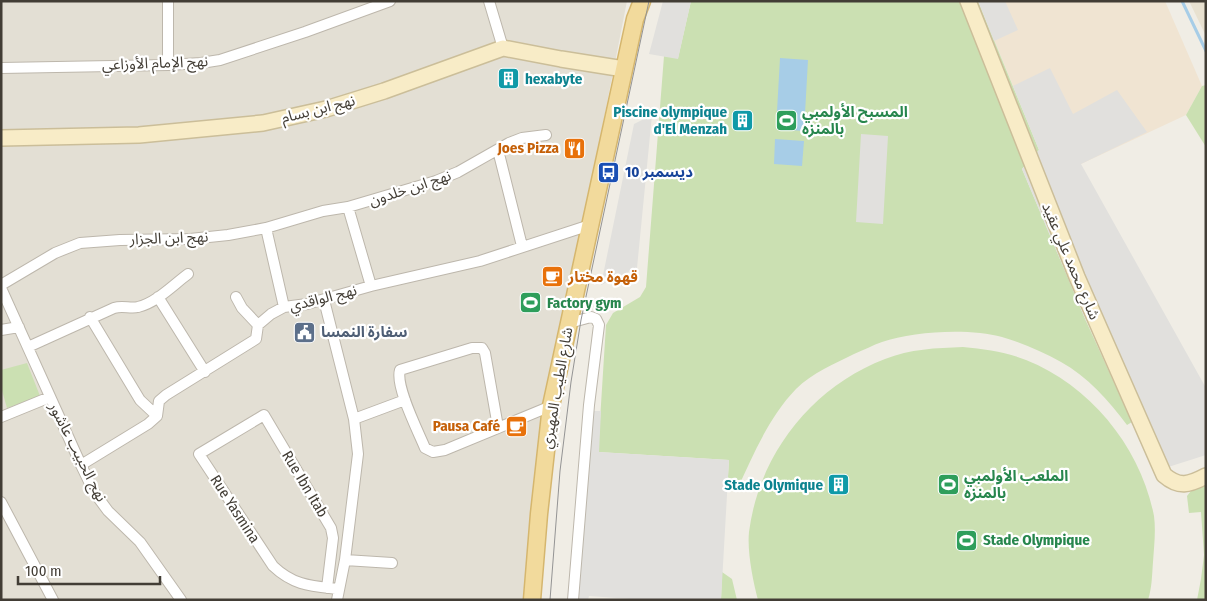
<svg xmlns="http://www.w3.org/2000/svg" width="1207" height="601" font-family="'Fira Sans Condensed','Noto Sans Arabic',sans-serif">
<style>
.residential{fill:#e3dfd4}
.commercial{fill:#f0e4d2}
.education{fill:#e8e1d0}
.green{fill:#cbe0b2}
.parking{fill:#e1e0dd}
.water{fill:#a7cde7}
.lines{fill:none;stroke-linecap:round;stroke-linejoin:round}
.stream{stroke:#a7cde7;stroke-width:3}
.street-casing{stroke:#bdb7ac;stroke-width:12}
.secondary-casing{stroke:#cbbe99;stroke-width:18}
.primary-casing{stroke:#d5b66e;stroke-width:19}
.street{stroke:#fff;stroke-width:10}
.secondary{stroke:#f8ecc7;stroke-width:15}
.primary{stroke:#f2da9c;stroke-width:16}
.tram{stroke:#949494;stroke-width:1}
.labels{text-anchor:middle;stroke-width:4.5;stroke-linejoin:round;paint-order:stroke}
.street-label{font-size:15px;fill:#423d35;stroke:#fff}
.culture-label{font-size:15px;font-weight:bold;fill:#0d838f;stroke:#fff;text-anchor:end}
.leisure-label{font-size:15px;font-weight:bold;fill:#27864d;stroke:#fff;text-anchor:start}
.food-label{font-size:15px;font-weight:bold;fill:#c56008;stroke:#fff;text-anchor:end}
.transit-label{font-size:15px;font-weight:bold;fill:#164399;stroke:#fff;text-anchor:start}
.service-label{font-size:15px;font-weight:bold;fill:#4e5e75;stroke:#fff;text-anchor:start}
</style>
<rect width="100%" height="100%" fill="#f0ede5"/>
<path class="residential" d="M1 1H627L585 215 525 600H1Z"/>
<path class="commercial" d="M978 1H1165L1202 86 1186 115 1051 178Z"/>
<path class="education" d="M1189 1H1206V36Z"/>
<path class="green" d="M691 1H978L1039 150 1022 169 1086 321 1132 422 1127 425C1109 401 1087 376 1061 362 1043 352 1022 343 1002 337 970 328 913 331 882 342 873 345 864 350 854 354 834 364 812 373 796 389 769 417 753 455 737 490L727 492 729 460 598 452 606 325 613 313 640 297 646 287 664 56 678 58Z
M1206 85V147L1186 115 1202 86Z
M963 347C985 349 1006 352 1026 360 1091 386 1141 448 1154 516 1156 531 1154 547 1153 562 1152 575 1152 588 1148 600H758C753 581 747 552 749 532 759 454 812 387 885 359 910 349 936 348 963 347Z
M27 363 40 396 7 408 1 387V370Z
M1206 481V600H1197L1201 579 1204 555 1201 512 1189 513 1187 496 1194 487Z
M722 572 732 579 737 600H721Z"/>
<path class="parking" d="M663 1H691L678 59 649 54Z
M978 1H1005L1018 30 994 41Z
M1050 68 1073 114 1117 90 1147 132 1081 164 1206 388V455L1162 469 1096 316 1086 321 1022 169 1039 150 1013 86Z
M652 115 637 268 601 285 634 124Z
M861 134 888 136 883 224 856 222Z
M590 411H601L599 452 729 460 721 600H644L589 596 588 600H578Z"/>
<path class="water" d="M780 58 808 60 804 131 776 129Z
M775 139 804 141 802 166 774 164Z"/>
<g class="lines">
<path class="stream" d="M1182 1 1206 51"/>
<defs>
<path id="street" d="M168 1V65
M489 1 503 48
M1 68 168 65 201 63 220 60 305 32 390 1
M498 150 522 246
M266 228 323 211 348 207
M1 285 55 253 80 243 120 240 190 239 228 235 266 228 284 307
M371 286 348 207 436 181 458 172 509 143 522 138 546 135
M1 288 81 465 94 492 108 511 140 542 181 600
M158 297 205 372
M236 297 242 308 258 325
M324 300 354 419 358 454 345 560 337 600
M90 317 140 400 157 416
M569 323 591 317 596 319 599 325 589 405 573 600
M1 330 19 327
M28 347 114 308C123 305 130 309 138 307 156 303 173 285 188 274
M1 417 50 397
M354 419 405 400
M498 427 485 353 482 348H472L400 370C395 386 418 431 425 448L433 452 445 450 551 406
M81 465 148 424 157 416 159 401 166 395 256 339 258 325 271 314 284 307 307 304 371 286 480 261 590 225
M1 502 53 600
M345 560 392 563
M327 588 333 538 331 528 264 415 199 454 273 566C294 586 312 586 339 589"/>
<path id="secondary" d="M968 1 1077 277 1164 475C1179 488 1189 485 1206 476
M1 138 139 135 263 123 326 109 384 91 503 48 561 59 624 69"/>
<path id="primary" d="M532 600 539 514 551 406 635 19 642 1"/>
</defs>
<use href="#street" class="street-casing"/>
<use href="#secondary" class="secondary-casing"/>
<use href="#primary" class="primary-casing"/>
<use href="#street" class="street"/>
<use href="#secondary" class="secondary"/>
<use href="#primary" class="primary"/>
<path class="tram" d="M550 600 560 471 571 382 581 320 649 1"/>
</g>
<defs>
<symbol id="building-square" viewBox="-11 -11 22 22"><rect x="-9" y="-9" width="18" height="18" rx="4" fill="#0f9aa8" stroke="#fff"/><path d="M-4-6H4V6H1V3H-1V6H-4ZM-2.5-4.3h1.7v1.8h-1.7ZM.8-4.3h1.7v1.8H.8ZM-2.5-1h1.7V.8h-1.7ZM.8-1h1.7V.8H.8Z" fill="#fff"/></symbol>
<symbol id="stadium-square" viewBox="-11 -11 22 22"><rect x="-9" y="-9" width="18" height="18" rx="4" fill="#2e9e5b" stroke="#fff"/><path d="M0-5a6.5 5 0 1 0 0 10a6.5 5 0 1 0 0-10ZM-3.5-1.8h7v3.6h-7Z" fill="#fff"/></symbol>
<symbol id="restaurant-square" viewBox="-11 -11 22 22"><rect x="-9" y="-9" width="18" height="18" rx="4" fill="#e8710a" stroke="#fff"/><path d="M-5-6h1v4h1v-4h1v4h1v-4h1v5L-1.5 .5V6h-2V.5L-5-1ZM5-6V6H3V1.5H1.5Q1.5-4 5-6Z" fill="#fff"/></symbol>
<symbol id="bus-square" viewBox="-11 -11 22 22"><rect x="-9" y="-9" width="18" height="18" rx="4" fill="#1a4fb4" stroke="#fff"/><path d="M-5-6H5V4H4V6H2V4H-2V6H-4V4H-5ZM-3.5-4V0h7V-4ZM-3.5 1.2v1.5H-2V1.2ZM2 1.2v1.5H3.5V1.2Z" fill="#fff"/></symbol>
<symbol id="cafe-square" viewBox="-11 -11 22 22"><rect x="-9" y="-9" width="18" height="18" rx="4" fill="#e8710a" stroke="#fff"/><path d="M-5.5-4.5H6V0H3Q3 3.5 0 3.5H-2.5Q-5.5 3.5-5.5 0ZM3-3.2v2h1.7v-2ZM-6 4.5H4V6H-6Z" fill="#fff"/></symbol>
<symbol id="civic-square" viewBox="-11 -11 22 22"><rect x="-9" y="-9" width="18" height="18" rx="4" fill="#5c6f8a" stroke="#fff"/><path d="M-.6-6.5H3V-4.5H.6V-3L4-1V1h2V6H-6V1h2V-1L-.6-3ZM-1.2 2.5V6h2.4V2.5Z" fill="#fff"/></symbol>
</defs>
<g fill-rule="evenodd">
<use href="#building-square" x="496" y="66" width="25" height="25"/>
<use href="#building-square" x="730" y="108" width="25" height="25"/>
<use href="#stadium-square" x="774" y="108" width="25" height="25"/>
<use href="#restaurant-square" x="562" y="136" width="25" height="25"/>
<use href="#bus-square" x="596" y="160" width="25" height="25"/>
<use href="#cafe-square" x="540" y="264" width="25" height="25"/>
<use href="#stadium-square" x="518" y="290" width="25" height="25"/>
<use href="#civic-square" x="292" y="320" width="25" height="25"/>
<use href="#cafe-square" x="504" y="414" width="25" height="25"/>
<use href="#building-square" x="826" y="472" width="25" height="25"/>
<use href="#stadium-square" x="936" y="472" width="25" height="25"/>
<use href="#stadium-square" x="954" y="528" width="25" height="25"/>
</g>
<g class="labels">
<g class="street-label">
<text transform="translate(155 63) rotate(-2)" y="5">نهج الإمام الأوزاعي</text>
<text transform="translate(318 109) rotate(-14)" y="5">نهج ابن بسام</text>
<text transform="translate(410 188) rotate(-18)" y="5">نهج ابن خلدون</text>
<text transform="translate(169 238) rotate(-2)" y="5">نهج ابن الجزار</text>
<text transform="translate(1071 261) rotate(67)" y="5">شارع محمد علي عقيد</text>
<text transform="translate(323 298) rotate(-14)" y="5">نهج الواقدي</text>
<text transform="translate(557 388) rotate(-80)" y="5">شارع الطيب المهيري</text>
<text transform="translate(78 452) rotate(63)" y="5">نهج الحبيب عاشور</text>
<text transform="translate(305 484) rotate(59)" y="5">Rue Ibn Itab</text>
<text transform="translate(235 509) rotate(57)" y="5">Rue Yasmina</text>
</g>
<g class="culture-label">
<text x="525" y="84" text-anchor="start">hexabyte</text>
<text x="727" y="117">Piscine olympique<tspan x="727" dy="17">d'El Menzah</tspan></text>
<text x="823" y="490">Stade Olymique</text>
</g>
<g class="leisure-label">
<text x="802" y="117">المسبح الأولمبي<tspan x="802" dy="17">بالمنزه</tspan></text>
<text x="547" y="308">Factory gym</text>
<text x="964" y="481">الملعب الأولمبي<tspan x="964" dy="17">بالمنزه</tspan></text>
<text x="983" y="545">Stade Olympique</text>
</g>
<g class="food-label">
<text x="559" y="153">Joes Pizza</text>
<text x="568" y="282" text-anchor="start">قهوة مختار</text>
<text x="500" y="431">Pausa Café</text>
</g>
<g class="transit-label">
<text x="625" y="177">10 ديسمبر</text>
</g>
<g class="service-label">
<text x="321" y="337">سفارة النمسا</text>
</g>
</g>
<rect width="1207" height="601" fill="none" stroke="#423d35" stroke-width="5"/>
<path d="M18 576v8h142v-8" fill="none" stroke="#423d35" stroke-width="2.5"/>
<text x="25" y="576" font-size="15" fill="#423d35" stroke="#ffffff" stroke-width="4" paint-order="stroke">100 m</text>
</svg>
